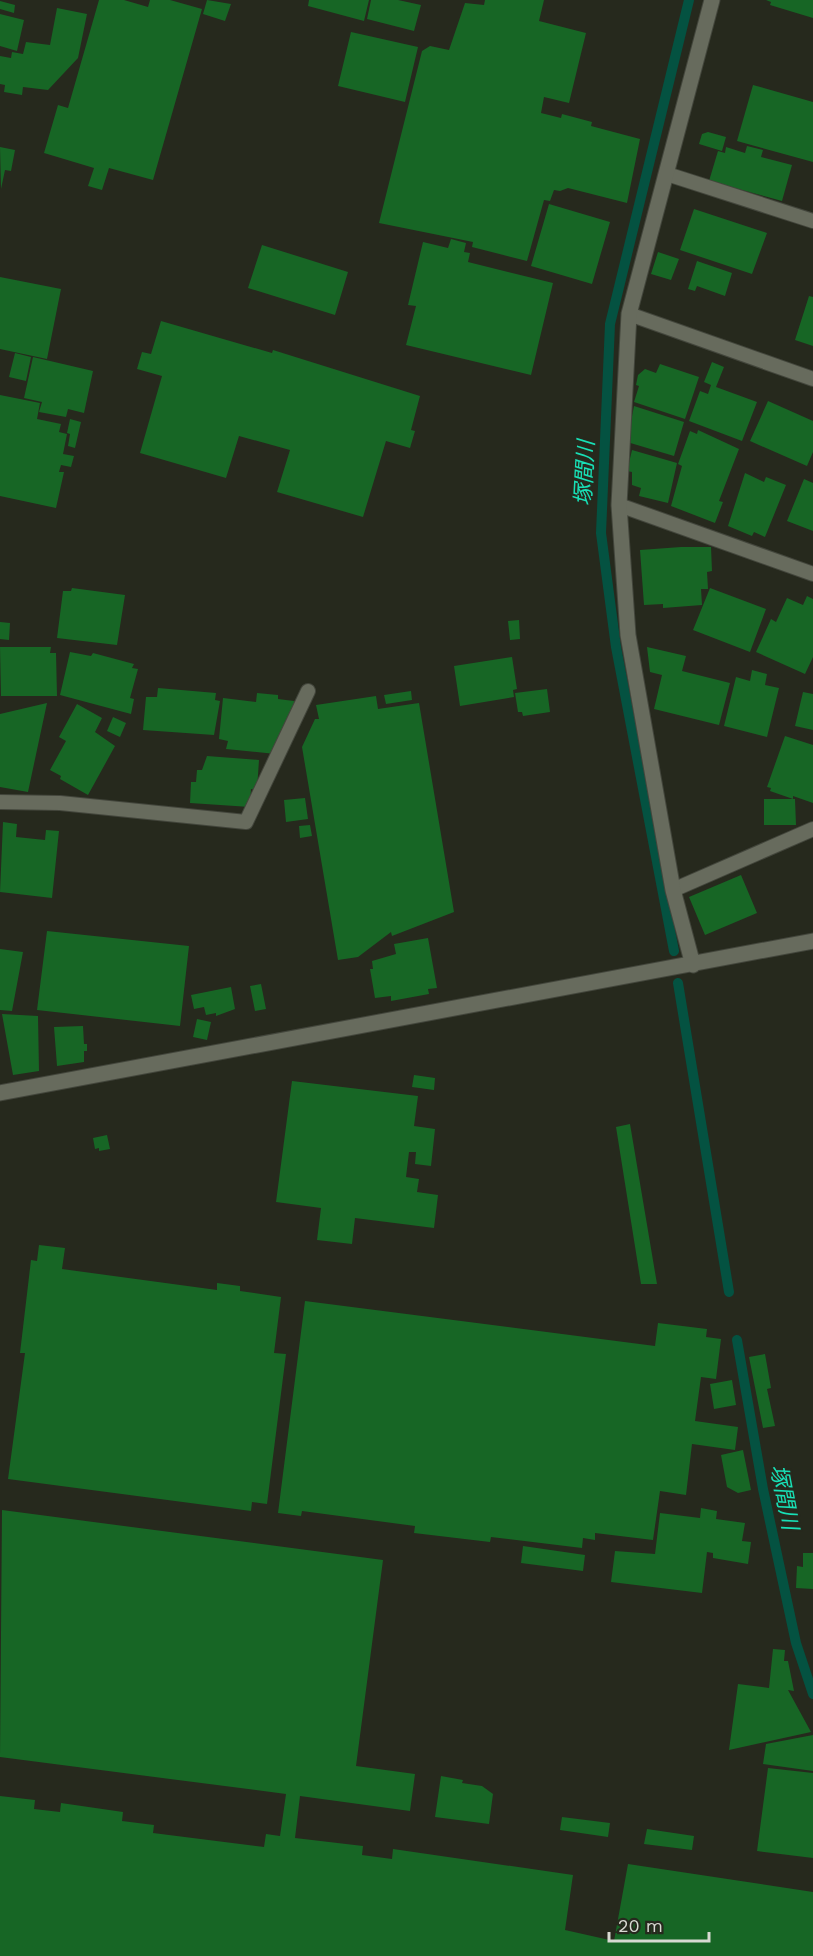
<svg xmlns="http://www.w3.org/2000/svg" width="813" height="1956" font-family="'Work Sans','Noto Sans JP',sans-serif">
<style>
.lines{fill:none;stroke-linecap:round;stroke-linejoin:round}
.stream{stroke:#045241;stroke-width:10}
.building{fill:#176625}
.service-casing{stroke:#43463c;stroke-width:16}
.minor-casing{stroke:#43463c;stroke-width:17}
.service{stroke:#676b5d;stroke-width:14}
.minor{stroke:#676b5d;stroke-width:15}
.labels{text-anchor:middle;stroke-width:4.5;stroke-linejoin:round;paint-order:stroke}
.water-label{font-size:22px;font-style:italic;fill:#18e0b6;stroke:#26291d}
</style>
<rect width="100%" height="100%" fill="#26291d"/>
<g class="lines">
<path class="stream" d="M674 951 616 647 601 533 610 324 689 0
M678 983 729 1292
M737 1340 763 1489 796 1643 813 1694"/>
</g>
<path class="building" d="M99 0H124L148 7 150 0H170L202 9 153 180 109 168 102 190 88 186 94 168 44 153 58 105 68 108Z
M207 0 231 4 225 21 203 14Z
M309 0H369L364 21 308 6Z
M371 0H398L421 5 414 31 367 19Z
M485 0H544L539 21 586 33 569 103 544 97 541 113 561 118 562 114 592 122 591 126 640 139 627 203 568 188 560 191 554 190 550 201 544 200 527 261 472 247 473 242 379 223 422 51 430 46 449 50 465 3 484 5Z
M766 0H813V18L770 5 771 2Z
M0 1 15 5 14 13 0 9Z
M57 8 87 14 78 58 48 90 23 87 22 95 4 92 5 85 0 84V56L11 58 12 52 23 54 26 42 50 45Z
M0 14 24 20 17 51 0 46Z
M351 32 418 47 405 102 338 86Z
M753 85 813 102V162L737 141Z
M708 132 726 137 722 151 699 144 702 134Z
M747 146 763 150 761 157 792 165 782 201 709 181 718 151 725 153 726 147 745 153Z
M0 147 15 150 11 171 5 170 1 189Z
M549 204 610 222 592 284 531 266Z
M694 209 767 233 752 274 680 250Z
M451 239 466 243 464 252 470 253 468 262 553 283 531 375 406 345 416 306 408 305 423 242 448 248Z
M262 245 348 272 335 315 248 288Z
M658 252 679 259 671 280 651 274Z
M697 261 732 273 725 296 697 286 695 291 688 289Z
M0 277 61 289 47 359 0 349Z
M809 296 813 297V346L795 340Z
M161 321 272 353 273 350 420 396 411 430 415 431 410 448 386 441 363 517 277 492 290 450 239 436 226 478 140 453 162 376 137 369 142 352 151 354Z
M15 353 31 357 26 381 9 377Z
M33 357 93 371 84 413 68 409 66 417 39 412 42 402 24 398Z
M712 362 724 367 716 387 757 402 742 441 689 421 700 391 708 394 711 385 704 382Z
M660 364 699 377 685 419 634 402 639 386 636 385 638 375 645 369 656 373Z
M0 395 40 403 37 419 61 424 59 432 67 434 63 454 74 456 71 467 61 465 59 472H64L56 508 0 496Z
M768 401 813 421V452L807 466 750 441Z
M634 406 684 422 674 456 627 442Z
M70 419 81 422 75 448 68 446 70 434 67 433Z
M698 430 739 449 719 501 723 502 715 523 671 506 682 466 678 464 690 431 697 434Z
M632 450 677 463 668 503 639 496 641 488 632 485V472L627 471Z
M745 473 764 482 766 477 786 485 765 537 754 532 752 536 728 526Z
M804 479 813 483V531L787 521Z
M681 547H711L712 571 707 572 708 589H701L702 605 663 608V604L644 605 640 550Z
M72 588 125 595 117 645 57 638 63 591H71Z
M710 588 766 609 750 652 693 630Z
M807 596 813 599V657L805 674 756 652 771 619 776 622 787 598 803 605Z
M519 620 520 639 510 640 508 621Z
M0 622 10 623 9 640 0 639Z
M0 647H51L50 653H56L57 696H1Z
M647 647 686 656 682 671 730 683 719 725 654 709 662 675 650 672Z
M70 652 91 656 93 653 134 664 132 668 138 669 130 698 134 699 131 714 60 695Z
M512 657 517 689 513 690 514 697 460 706 454 666Z
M752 670 767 674 765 685 779 688 767 737 724 726 736 677 750 681Z
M158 688 216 693 215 700 220 701 214 735 143 730 146 697H157Z
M547 689 550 712 523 716 522 712H518L515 693Z
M411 691 412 700 386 704 384 695Z
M803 692 813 694V730L795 726Z
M257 693 278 695V699L294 701V716L276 754 226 749 228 741 219 739 223 698 256 702Z
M376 696 378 709 419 703 454 912 392 936 391 932 358 957 338 960 302 747 315 719H319L316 705Z
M47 703 28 792 0 787V714Z
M77 704 102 718 95 732 115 746 88 795 60 779 61 776 50 770 66 741 59 737Z
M113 717 126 723 120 737 107 731Z
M785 736 813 745V803L793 796V799L770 791 771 788 767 787Z
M207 756 259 760 257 790 251 789 250 807 190 803 191 782H196L197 770H202Z
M305 798 308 819 286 822 284 800Z
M764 799H795L796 825H764Z
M3 822 17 824 16 837 45 840 46 830 59 831 52 898 0 892Z
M310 825 312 836 300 838 299 826Z
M741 875 757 913 705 935 689 897Z
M47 931 189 946 180 1026 37 1010Z
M428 938 437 988 428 989 429 994 391 1001V996L375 998 370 969H373L372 961 396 954 394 944Z
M0 949 23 952 12 1011 0 1010Z
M261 984 266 1009 255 1011 250 986Z
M231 987 235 1009 216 1016V1013L206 1015 204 1007 194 1009 191 995Z
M2 1014 38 1016 39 1071 13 1075Z
M197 1019 211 1022 207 1040 193 1037Z
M83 1026 84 1044H87V1051H84V1062L57 1066 54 1027Z
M414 1075 435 1078 434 1090 412 1087Z
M292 1081 418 1096 414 1126 435 1129 431 1166 415 1164 416 1152H409L406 1177 419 1179 417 1192 438 1195 434 1228 355 1218 352 1244 317 1240 321 1208 276 1202Z
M630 1124 657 1284H641L616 1127Z
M107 1135 110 1149 99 1151V1148L95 1149 93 1138Z
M39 1245 65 1248 62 1269 217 1290V1283L240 1286V1291L281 1297 274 1353 286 1354 267 1504 252 1502 251 1511 8 1479 25 1353H20L31 1260 37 1261Z
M305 1301 655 1346 658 1323 707 1329 706 1337 721 1339 716 1379 701 1377 695 1421 738 1427 735 1450 692 1444 686 1495 660 1491 653 1540 595 1533V1540L583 1538 582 1548 491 1537 490 1542 414 1533 415 1526 302 1511 301 1516 278 1513Z
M765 1354 771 1388 767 1389 775 1426 763 1428 749 1357Z
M732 1380 736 1405 714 1409 710 1384Z
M743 1450 751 1490 738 1493 727 1487 721 1455Z
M701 1508 717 1511 716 1519 745 1523 742 1541 751 1542 748 1564 713 1558V1553L707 1552 702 1593 611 1582 615 1551 655 1554 660 1513 700 1518Z
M2 1510 383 1560 356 1766 415 1774 410 1811 300 1796 295 1838 363 1846 362 1855 392 1859 393 1849 573 1875 565 1930 614 1941 628 1864 813 1892V1956H0V1796L35 1800 34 1809 60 1812 61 1803 123 1812 122 1821 154 1825 153 1833 264 1847 266 1834 280 1836 286 1794 0 1757Z
M523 1546 585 1555 583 1571 521 1563Z
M803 1553H813V1589L796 1588 797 1566 803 1567Z
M773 1649 785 1650 784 1661H788L794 1691 788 1690 811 1732 729 1750 738 1684 769 1688Z
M813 1735V1771L763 1764 766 1744Z
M768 1768 813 1773V1858L757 1851Z
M441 1776 463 1780 462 1783 482 1786 493 1794 489 1824 435 1817Z
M562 1817 610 1823 608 1837 560 1830Z
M647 1829 694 1836 692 1850 644 1844Z"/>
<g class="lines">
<defs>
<path id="service" d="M667 174 813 221
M629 314 813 379
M619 505 813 574
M0 802 60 803 246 822 308 691
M673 890 813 829"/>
<path id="minor" d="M693 965 673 890 628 635 619 505 629 314 712 0
M0 1093 813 941"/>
</defs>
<use href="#service" class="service-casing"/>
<use href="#minor" class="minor-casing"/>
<use href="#service" class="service"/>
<use href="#minor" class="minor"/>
</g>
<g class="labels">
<g class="water-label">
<text transform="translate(584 473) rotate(-87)" y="8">塚間川</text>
<text transform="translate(785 1497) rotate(79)" y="8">塚間川</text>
</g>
</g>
<path d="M609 1932v9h100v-9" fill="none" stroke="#d8dad2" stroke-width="3"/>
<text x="618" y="1932" font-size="18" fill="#d8dad2" stroke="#26291d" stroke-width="4.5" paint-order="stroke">20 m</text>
</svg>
